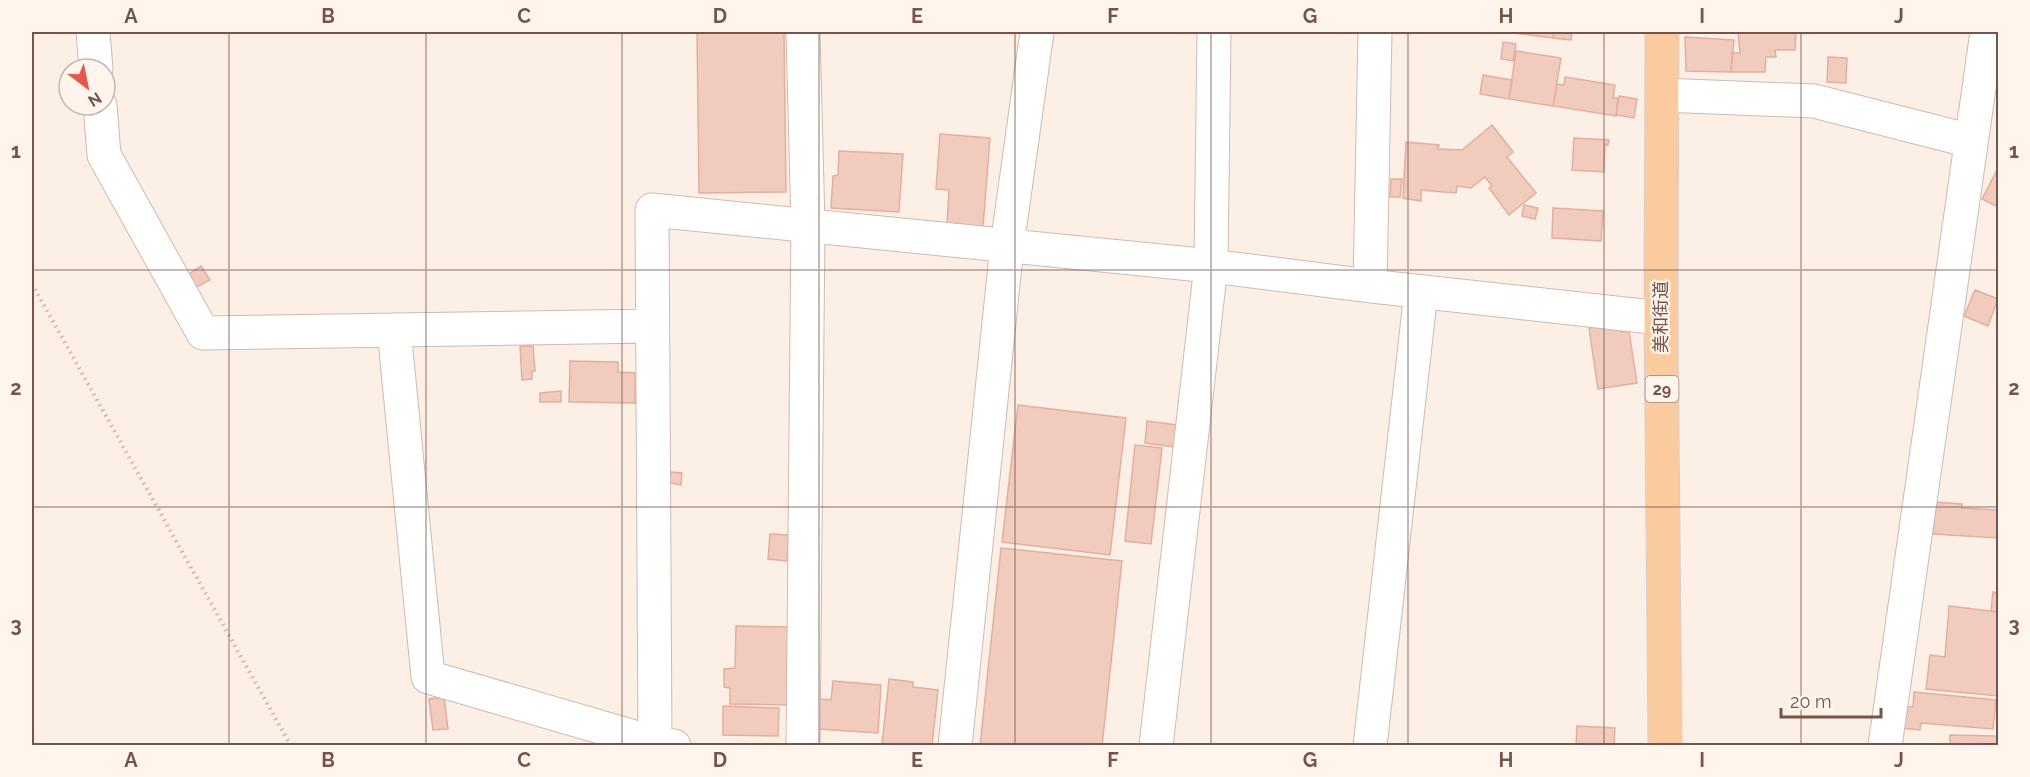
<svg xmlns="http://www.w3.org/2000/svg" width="2030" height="777" font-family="Raleway,'Noto Sans JP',sans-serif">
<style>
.building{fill:#f1cbbe;stroke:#e4ae9e;stroke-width:1.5}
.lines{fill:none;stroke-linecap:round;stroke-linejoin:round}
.street-casing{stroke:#d0b9af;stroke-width:35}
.primary-casing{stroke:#d8cfcd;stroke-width:35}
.path{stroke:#d6aea1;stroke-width:4;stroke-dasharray:1.5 4.5;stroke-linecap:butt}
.street{stroke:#fff;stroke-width:33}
.primary{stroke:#facb9f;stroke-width:33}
.grid{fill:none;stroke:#75544b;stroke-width:1.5;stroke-opacity:0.55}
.labels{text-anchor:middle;stroke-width:4.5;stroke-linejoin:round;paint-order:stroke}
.shield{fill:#fff5ec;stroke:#9e847b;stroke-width:1.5}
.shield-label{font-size:16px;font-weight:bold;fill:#75544b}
.street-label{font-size:18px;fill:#75544b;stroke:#fff5ec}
.neatline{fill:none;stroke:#75544b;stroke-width:2}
.grid-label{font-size:20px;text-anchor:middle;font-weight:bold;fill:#75544b}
</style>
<rect width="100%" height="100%" fill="#fcf0e6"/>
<path class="building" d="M697 32H784L786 192 699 193Z
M1554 32H1572L1571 40 1553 38Z
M1738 32H1796L1795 50H1775L1776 57H1766L1765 72H1731L1732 53H1740Z
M1514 33V32H1554L1553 38Z
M1685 37 1734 40 1731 72 1686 71Z
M1503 42 1516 44 1513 61 1501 59Z
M1516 51 1561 58 1553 106 1509 99Z
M1828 57 1847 58 1846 83 1827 82Z
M1483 75 1512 80 1509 99 1480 94Z
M1565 77 1615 85 1613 98H1618L1616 116 1553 106 1557 84 1564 85Z
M1619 96 1637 99 1634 118 1616 115Z
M1492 125 1513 152 1507 157 1536 193 1509 215 1489 188 1492 186 1485 177 1471 188 1457 186 1456 193 1421 190V201L1403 198 1406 142 1439 145 1438 149 1462 150Z
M940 134 990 138 983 227 947 225 949 190 936 189Z
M1574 138 1609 140 1608 145 1605 144 1604 172 1572 170Z
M839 151 903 154 899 212 831 208 833 176 838 175Z
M1998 168V207L1982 199Z
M1391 179H1402L1400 197H1390Z
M1524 205 1538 208 1535 219 1522 216Z
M1553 208 1603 211 1601 241 1552 238Z
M201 266 210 280 196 287 189 274Z
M1975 290 1998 299 1988 326 1964 316Z
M1620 324 1621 332 1629 331 1637 383 1598 389 1589 328Z
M520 346H533L535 371H532V379L522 380Z
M570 361 618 362V372L635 373V403L569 402Z
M561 391V402H540V393Z
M1018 405 1126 418 1110 555 1002 542Z
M1147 421 1177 425 1174 447 1145 443Z
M1135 445 1162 448 1151 544 1125 541Z
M671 472 682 473 681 485 670 483Z
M1935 502 1962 504V508L1998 510V538L1933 534Z
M770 534 789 535 787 561 768 559Z
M1001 548 1122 561 1102 746H980Z
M1993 592 1998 593V612L1991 611Z
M1949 606 1998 612V696L1926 689 1930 655 1945 657Z
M736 626 788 627 787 705 730 704V688L724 687V669L735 668Z
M889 679 913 682V687L938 690 932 746 882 744Z
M833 681 881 685 878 733 818 729 820 699 831 700Z
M1914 692 1996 700 1993 729 1921 723 1920 730 1902 728 1904 706 1913 707Z
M444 697 448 729 433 730 429 699Z
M723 706 779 708 778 736 723 735Z
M1577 726 1615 728 1614 746H1576Z
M1950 735 1998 736V746H1950Z"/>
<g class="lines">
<defs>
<path id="street" d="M93 32 96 69
M1662 95 1814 101 1971 141
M100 105 104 155 203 333 652 326
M1370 286 1375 32
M394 330 428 677 655 743 674 746
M655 743 652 210 1211 266 1370 286 1661 318
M803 746 808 225 803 32
M955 746 1007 246 1037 32
M1156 746 1211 266 1214 32
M1370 746 1421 292
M1885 746 1987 32"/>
<path id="primary" d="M1662 32 1661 318 1665 746"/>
</defs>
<use href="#street" class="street-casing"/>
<use href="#primary" class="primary-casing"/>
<path class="path" d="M32 284 291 746"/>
<use href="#street" class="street"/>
<use href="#primary" class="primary"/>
</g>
<path class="grid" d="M229 32V746M426 32V746M622 32V746M819 32V746M1015 32V746M1211 32V746M1408 32V746M1604 32V746M1801 32V746M32 270H1998M32 507H1998"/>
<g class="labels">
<rect class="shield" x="1645.5" y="376" width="33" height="26" rx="4.5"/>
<g class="shield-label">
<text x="1662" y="395">29</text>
</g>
<g class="street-label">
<text transform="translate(1661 317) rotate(-90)" y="6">美和街道</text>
</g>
</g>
<rect width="2030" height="777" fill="none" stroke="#fff5ec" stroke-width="66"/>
<g transform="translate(87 87) rotate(148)"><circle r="28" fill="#fff5ec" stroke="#c8b5ac" stroke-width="1.5"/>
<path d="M0-4.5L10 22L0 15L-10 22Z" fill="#e4584d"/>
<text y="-9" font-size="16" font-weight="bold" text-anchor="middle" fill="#75544b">N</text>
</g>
<path d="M1781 708v9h100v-9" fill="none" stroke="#75544b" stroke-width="3"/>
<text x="1790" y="708" font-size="18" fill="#75544b" stroke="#fff5ec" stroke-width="4.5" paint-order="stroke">20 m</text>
<rect x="33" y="33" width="1964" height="711" class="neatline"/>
<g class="grid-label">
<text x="131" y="23">A</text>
<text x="328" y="23">B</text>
<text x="524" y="23">C</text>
<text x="720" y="23">D</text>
<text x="917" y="23">E</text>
<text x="1113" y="23">F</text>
<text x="1310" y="23">G</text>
<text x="1506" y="23">H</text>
<text x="1702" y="23">I</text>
<text x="1899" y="23">J</text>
<text x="16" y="158">1</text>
<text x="2014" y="158">1</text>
<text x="16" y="395">2</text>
<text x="2014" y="395">2</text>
<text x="16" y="632">3</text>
<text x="2014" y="632">3</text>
<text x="131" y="767">A</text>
<text x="328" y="767">B</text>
<text x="524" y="767">C</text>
<text x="720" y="767">D</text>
<text x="917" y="767">E</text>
<text x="1113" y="767">F</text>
<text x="1310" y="767">G</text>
<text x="1506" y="767">H</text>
<text x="1702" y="767">I</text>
<text x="1899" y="767">J</text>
</g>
</svg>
